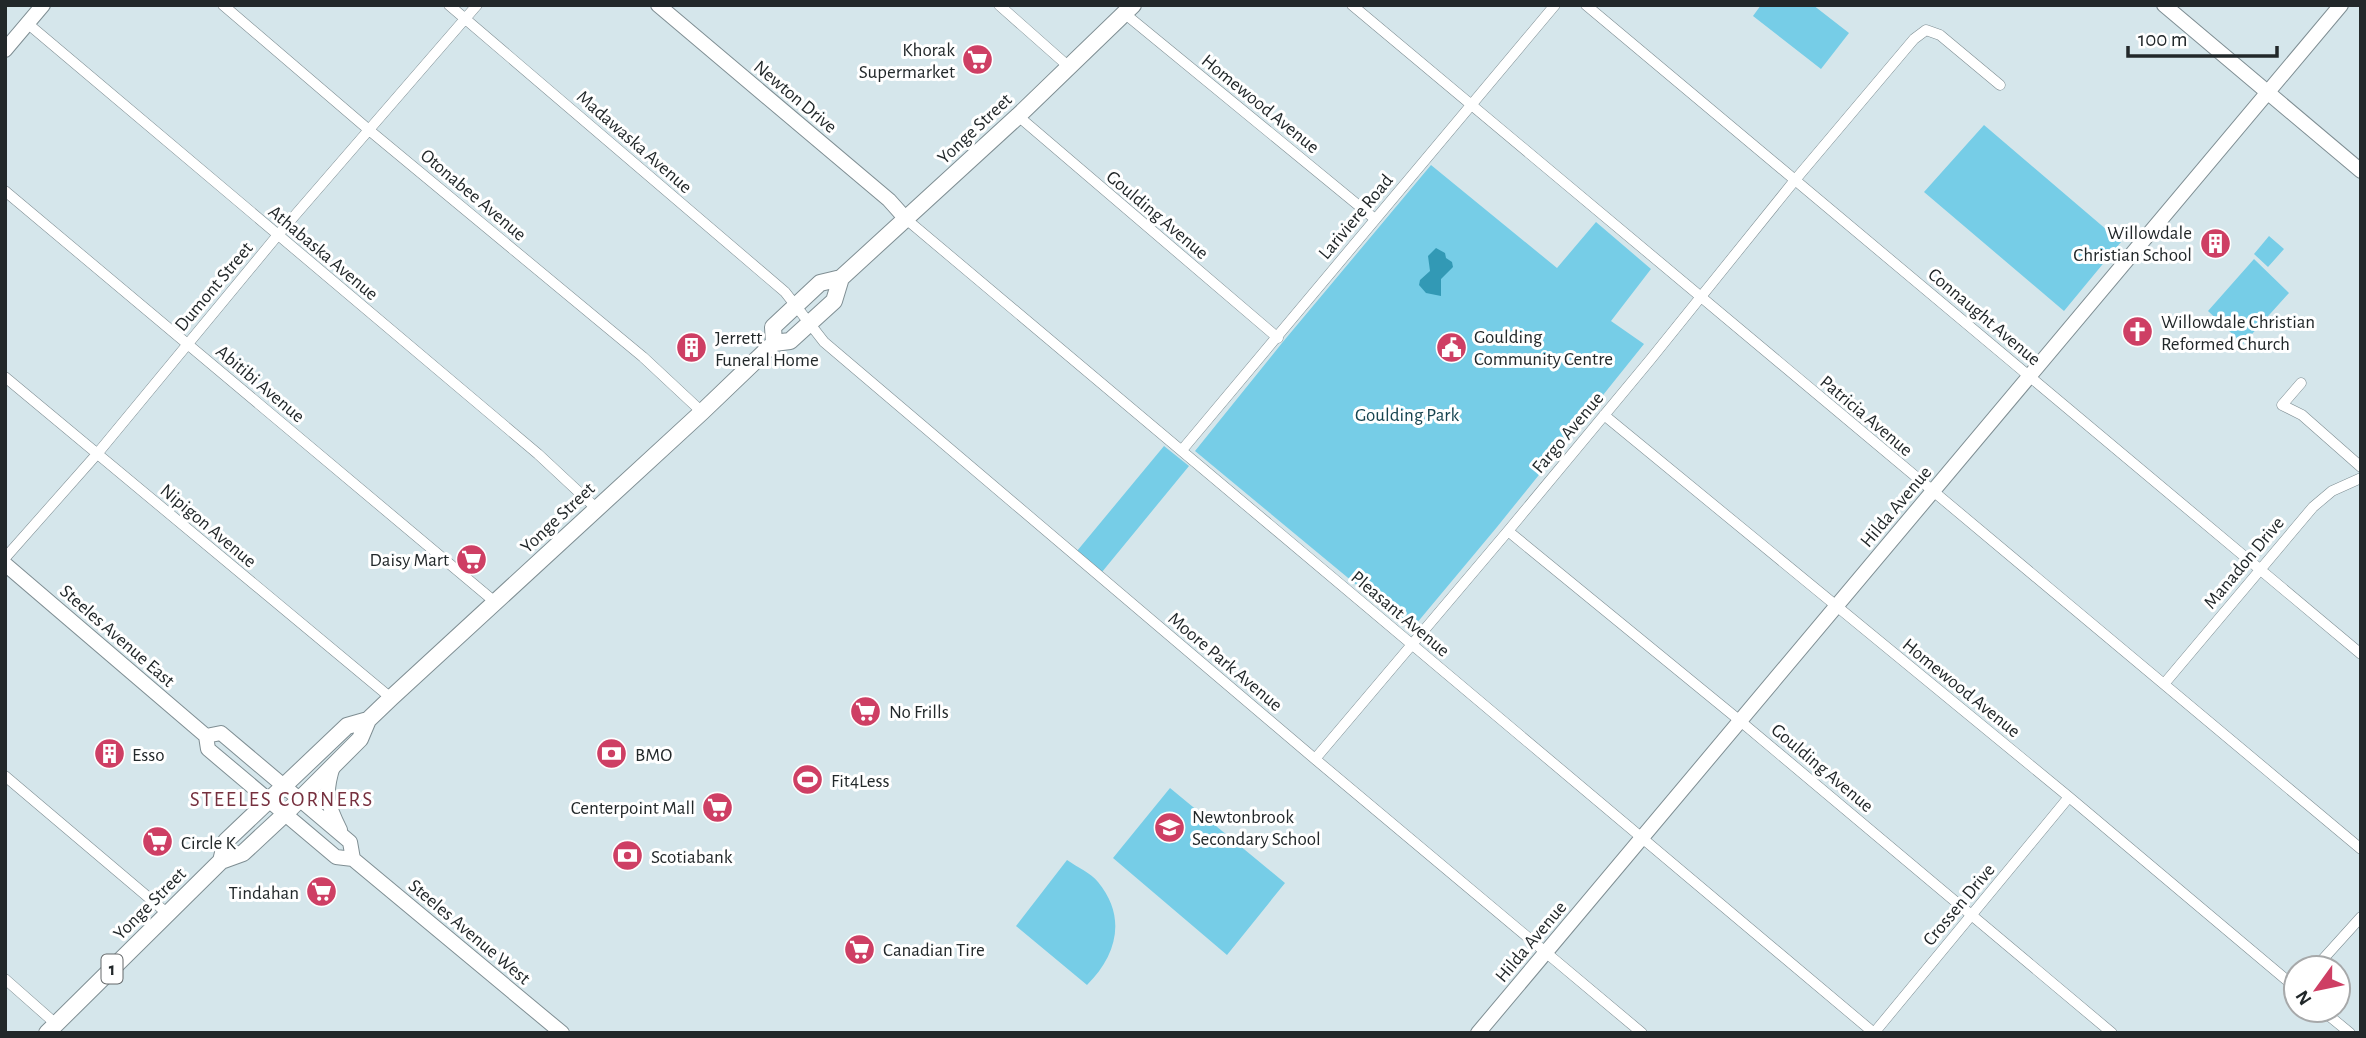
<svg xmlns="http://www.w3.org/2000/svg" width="2366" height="1038" font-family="'Alegreya Sans',sans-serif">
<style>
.green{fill:#76cde7}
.water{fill:#3299b5}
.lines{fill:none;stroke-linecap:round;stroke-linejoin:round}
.street-casing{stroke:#7f8e93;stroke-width:11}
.secondary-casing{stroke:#7f8e93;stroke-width:16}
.primary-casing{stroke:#7f8e93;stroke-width:18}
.street{stroke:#fff;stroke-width:10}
.secondary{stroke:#fff;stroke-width:14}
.primary{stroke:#fff;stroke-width:16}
.labels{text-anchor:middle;stroke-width:6;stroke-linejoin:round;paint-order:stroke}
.shield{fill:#fff;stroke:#64686a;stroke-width:2}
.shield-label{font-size:18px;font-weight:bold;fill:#22282a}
.poi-label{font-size:19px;fill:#22282a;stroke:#fff;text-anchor:start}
.street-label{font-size:19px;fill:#22282a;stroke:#fff}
.park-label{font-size:19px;fill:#174450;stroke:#fff}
.neighbourhood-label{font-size:21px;letter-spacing:2px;fill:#76303e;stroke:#fff}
</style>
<rect width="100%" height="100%" fill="#d5e6eb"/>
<path class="green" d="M1761 5H1813L1849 33 1821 69 1753 16Z
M1984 125 2121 242 2064 311 1924 192Z
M1431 165 1557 268 1596 222 1651 269 1611 321 1644 344 1497 527 1411 630 1195 451 1282 343Z
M2269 236 2284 249 2268 267 2254 254Z
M2254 259 2289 293 2243 344 2208 311Z
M1164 446 1189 466 1102 572 1077 551Z
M1170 788 1285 883 1227 955 1113 858Z
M1067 860C1077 867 1091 873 1098 882 1127 917 1117 955 1087 985L1016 926Z"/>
<path class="water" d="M1436 248 1445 253 1446 258 1452 262 1453 267 1441 279V296L1426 293 1419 285 1420 280 1430 271 1428 256Z"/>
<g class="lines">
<defs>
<path id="street" d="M223 5 369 130 643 357 702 412
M449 5 785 292 824 342 1315 759 1642 1033
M999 5 1068 66
M1352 5 2361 849
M1586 5 2361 654
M1124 13 1375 219
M27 23 538 454 597 509
M1018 116 1278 338
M5 191 495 602
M906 219 1874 1033 2069 797
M5 377 391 698
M2301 383 2282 405 2302 415 2361 467
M1604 415 2069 797 2296 988
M1182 450 1555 5
M1508 531 1739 720 2112 1033
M5 558 97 454 277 236 477 5
M2164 684 2313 507 2332 491 2361 478
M1315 759 1508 531 1650 360 1795 180 1914 39 1926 30 1940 35 2000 85
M5 776 168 914
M2315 968 2361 917
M5 979 56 1024
M2322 1010 2350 1033"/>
<path id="secondary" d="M658 5 889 200 906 219
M2164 5 2361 171
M5 50 43 5
M5 564 206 736 208 749 336 857 353 859 562 1033
M206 736 221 733 350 842 353 859
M333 766C324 794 327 804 340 830
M1478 1033 2341 5"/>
<path id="primary" d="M774 343 773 327 820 283 841 278
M221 861 226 841 347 726 368 720
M47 1033 221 861 243 853 286 813 360 739 368 720 391 698 702 412 774 343 790 341 834 301 841 278 1018 116 1133 5"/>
</defs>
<use href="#street" class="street-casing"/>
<use href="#secondary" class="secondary-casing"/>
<use href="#primary" class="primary-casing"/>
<use href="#street" class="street"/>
<use href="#secondary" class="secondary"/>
<use href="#primary" class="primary"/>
</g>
<defs>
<symbol id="supermarket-disc" viewBox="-11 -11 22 22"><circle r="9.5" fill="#ce3f64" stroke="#fff"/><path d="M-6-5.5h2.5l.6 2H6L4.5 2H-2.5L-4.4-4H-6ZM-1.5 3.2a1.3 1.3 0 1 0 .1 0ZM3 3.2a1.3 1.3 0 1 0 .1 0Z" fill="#fff"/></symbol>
<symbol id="building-disc" viewBox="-11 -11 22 22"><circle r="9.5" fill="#ce3f64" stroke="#fff"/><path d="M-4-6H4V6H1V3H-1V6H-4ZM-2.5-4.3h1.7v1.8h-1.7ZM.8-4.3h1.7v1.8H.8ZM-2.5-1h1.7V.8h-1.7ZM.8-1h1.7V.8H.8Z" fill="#fff"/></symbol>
<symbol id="church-disc" viewBox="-11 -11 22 22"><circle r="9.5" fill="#ce3f64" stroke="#fff"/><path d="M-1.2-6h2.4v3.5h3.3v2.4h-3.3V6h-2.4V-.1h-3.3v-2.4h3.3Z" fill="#fff"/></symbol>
<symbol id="civic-disc" viewBox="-11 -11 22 22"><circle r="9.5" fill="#ce3f64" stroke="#fff"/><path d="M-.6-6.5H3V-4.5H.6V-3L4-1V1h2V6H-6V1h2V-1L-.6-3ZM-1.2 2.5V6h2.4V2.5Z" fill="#fff"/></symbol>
<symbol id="bank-disc" viewBox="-11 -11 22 22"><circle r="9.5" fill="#ce3f64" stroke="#fff"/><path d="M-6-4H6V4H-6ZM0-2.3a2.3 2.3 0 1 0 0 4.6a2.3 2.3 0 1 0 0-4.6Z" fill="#fff"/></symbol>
<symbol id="stadium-disc" viewBox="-11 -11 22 22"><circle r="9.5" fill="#ce3f64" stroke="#fff"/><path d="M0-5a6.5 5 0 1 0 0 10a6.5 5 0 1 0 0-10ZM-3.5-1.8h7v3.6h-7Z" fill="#fff"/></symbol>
<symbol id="school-disc" viewBox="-11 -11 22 22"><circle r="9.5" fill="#ce3f64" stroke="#fff"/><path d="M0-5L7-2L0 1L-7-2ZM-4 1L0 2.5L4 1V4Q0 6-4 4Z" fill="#fff"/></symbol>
</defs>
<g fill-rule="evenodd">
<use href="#supermarket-disc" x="960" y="42" width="35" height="35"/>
<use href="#building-disc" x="2198" y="226" width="35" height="35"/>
<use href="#church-disc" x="2120" y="314" width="35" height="35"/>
<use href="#civic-disc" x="1434" y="330" width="35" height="35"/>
<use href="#building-disc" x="674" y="330" width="35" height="35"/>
<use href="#supermarket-disc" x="454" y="542" width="35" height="35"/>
<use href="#supermarket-disc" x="848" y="694" width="35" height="35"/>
<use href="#building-disc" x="92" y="736" width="35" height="35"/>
<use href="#bank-disc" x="594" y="736" width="35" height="35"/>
<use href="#stadium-disc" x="790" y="762" width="35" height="35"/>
<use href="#supermarket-disc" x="700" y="790" width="35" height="35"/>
<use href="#school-disc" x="1152" y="810" width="35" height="35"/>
<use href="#supermarket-disc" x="140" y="824" width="35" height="35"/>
<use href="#bank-disc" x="610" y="838" width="35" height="35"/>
<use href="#supermarket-disc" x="304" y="874" width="35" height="35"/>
<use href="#supermarket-disc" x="842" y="932" width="35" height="35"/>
</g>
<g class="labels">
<rect class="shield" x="101.5" y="954.5" width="21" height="29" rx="5"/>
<g class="shield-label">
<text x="112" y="975">1</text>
</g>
<g class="poi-label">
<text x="955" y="56" text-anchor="end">Khorak<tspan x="955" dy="22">Supermarket</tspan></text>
<text x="2192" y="239" text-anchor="end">Willowdale<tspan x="2192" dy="22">Christian School</tspan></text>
<text x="2161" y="328">Willowdale Christian<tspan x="2161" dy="22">Reformed Church</tspan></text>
<text x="1474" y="343">Goulding<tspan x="1474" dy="22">Community Centre</tspan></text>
<text x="715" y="344">Jerrett<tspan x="715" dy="22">Funeral Home</tspan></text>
<text x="449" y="566" text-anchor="end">Daisy Mart</text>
<text x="889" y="718">No Frills</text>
<text x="132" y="761">Esso</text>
<text x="635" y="761">BMO</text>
<text x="831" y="787">Fit4Less</text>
<text x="695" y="814" text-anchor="end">Centerpoint Mall</text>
<text x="1192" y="823">Newtonbrook<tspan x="1192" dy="22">Secondary School</tspan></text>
<text x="181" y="849">Circle K</text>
<text x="651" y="863">Scotiabank</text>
<text x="299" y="899" text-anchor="end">Tindahan</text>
<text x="883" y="956">Canadian Tire</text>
</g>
<g class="street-label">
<text transform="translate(796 96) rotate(40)" y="7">Newton Drive</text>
<text transform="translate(1261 103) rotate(39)" y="7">Homewood Avenue</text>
<text transform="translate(974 128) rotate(-43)" y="7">Yonge Street</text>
<text transform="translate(635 141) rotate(41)" y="7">Madawaska Avenue</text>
<text transform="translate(474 194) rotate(40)" y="7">Otonabee Avenue</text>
<text transform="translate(1158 214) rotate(40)" y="7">Goulding Avenue</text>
<text transform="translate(1355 216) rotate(-50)" y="7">Lariviere Road</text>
<text transform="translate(324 252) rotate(40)" y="7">Athabaska Avenue</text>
<text transform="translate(213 286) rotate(-50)" y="7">Dumont Street</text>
<text transform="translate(1985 316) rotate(40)" y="7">Connaught Avenue</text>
<text transform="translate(261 383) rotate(40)" y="7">Abitibi Avenue</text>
<text transform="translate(1867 415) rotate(40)" y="7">Patricia Avenue</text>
<text transform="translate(1567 432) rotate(-50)" y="7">Fargo Avenue</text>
<text transform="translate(1895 506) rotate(-50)" y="7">Hilda Avenue</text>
<text transform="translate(557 517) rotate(-43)" y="7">Yonge Street</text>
<text transform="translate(209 525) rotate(40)" y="7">Nipigon Avenue</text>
<text transform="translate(2243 562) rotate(-50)" y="7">Manadon Drive</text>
<text transform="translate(1401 613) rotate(40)" y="7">Pleasant Avenue</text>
<text transform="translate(118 635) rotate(41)" y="7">Steeles Avenue East</text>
<text transform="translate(1226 661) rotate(40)" y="7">Moore Park Avenue</text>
<text transform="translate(1962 687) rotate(39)" y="7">Homewood Avenue</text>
<text transform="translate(1823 767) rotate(40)" y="7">Goulding Avenue</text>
<text transform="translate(149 903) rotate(-45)" y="7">Yonge Street</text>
<text transform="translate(1958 904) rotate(-50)" y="7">Crossen Drive</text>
<text transform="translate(470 931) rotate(40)" y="7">Steeles Avenue West</text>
<text transform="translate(1530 941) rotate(-50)" y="7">Hilda Avenue</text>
</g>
<g class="park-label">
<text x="1407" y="421">Goulding Park</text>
</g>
<g class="neighbourhood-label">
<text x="282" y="806">STEELES CORNERS</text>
</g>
</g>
<rect width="2366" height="1038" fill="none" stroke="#22282a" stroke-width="14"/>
<g transform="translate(2317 989) rotate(237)"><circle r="33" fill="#ffffff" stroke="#a7a9aa" stroke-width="2"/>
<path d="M0-5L12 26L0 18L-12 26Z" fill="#ce3f64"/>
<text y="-10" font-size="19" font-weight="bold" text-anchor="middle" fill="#22282a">N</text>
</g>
<path d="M2128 46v10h149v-10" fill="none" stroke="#22282a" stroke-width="3.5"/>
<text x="2138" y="46" font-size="21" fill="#22282a" stroke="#ffffff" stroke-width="5" paint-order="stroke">100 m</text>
</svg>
